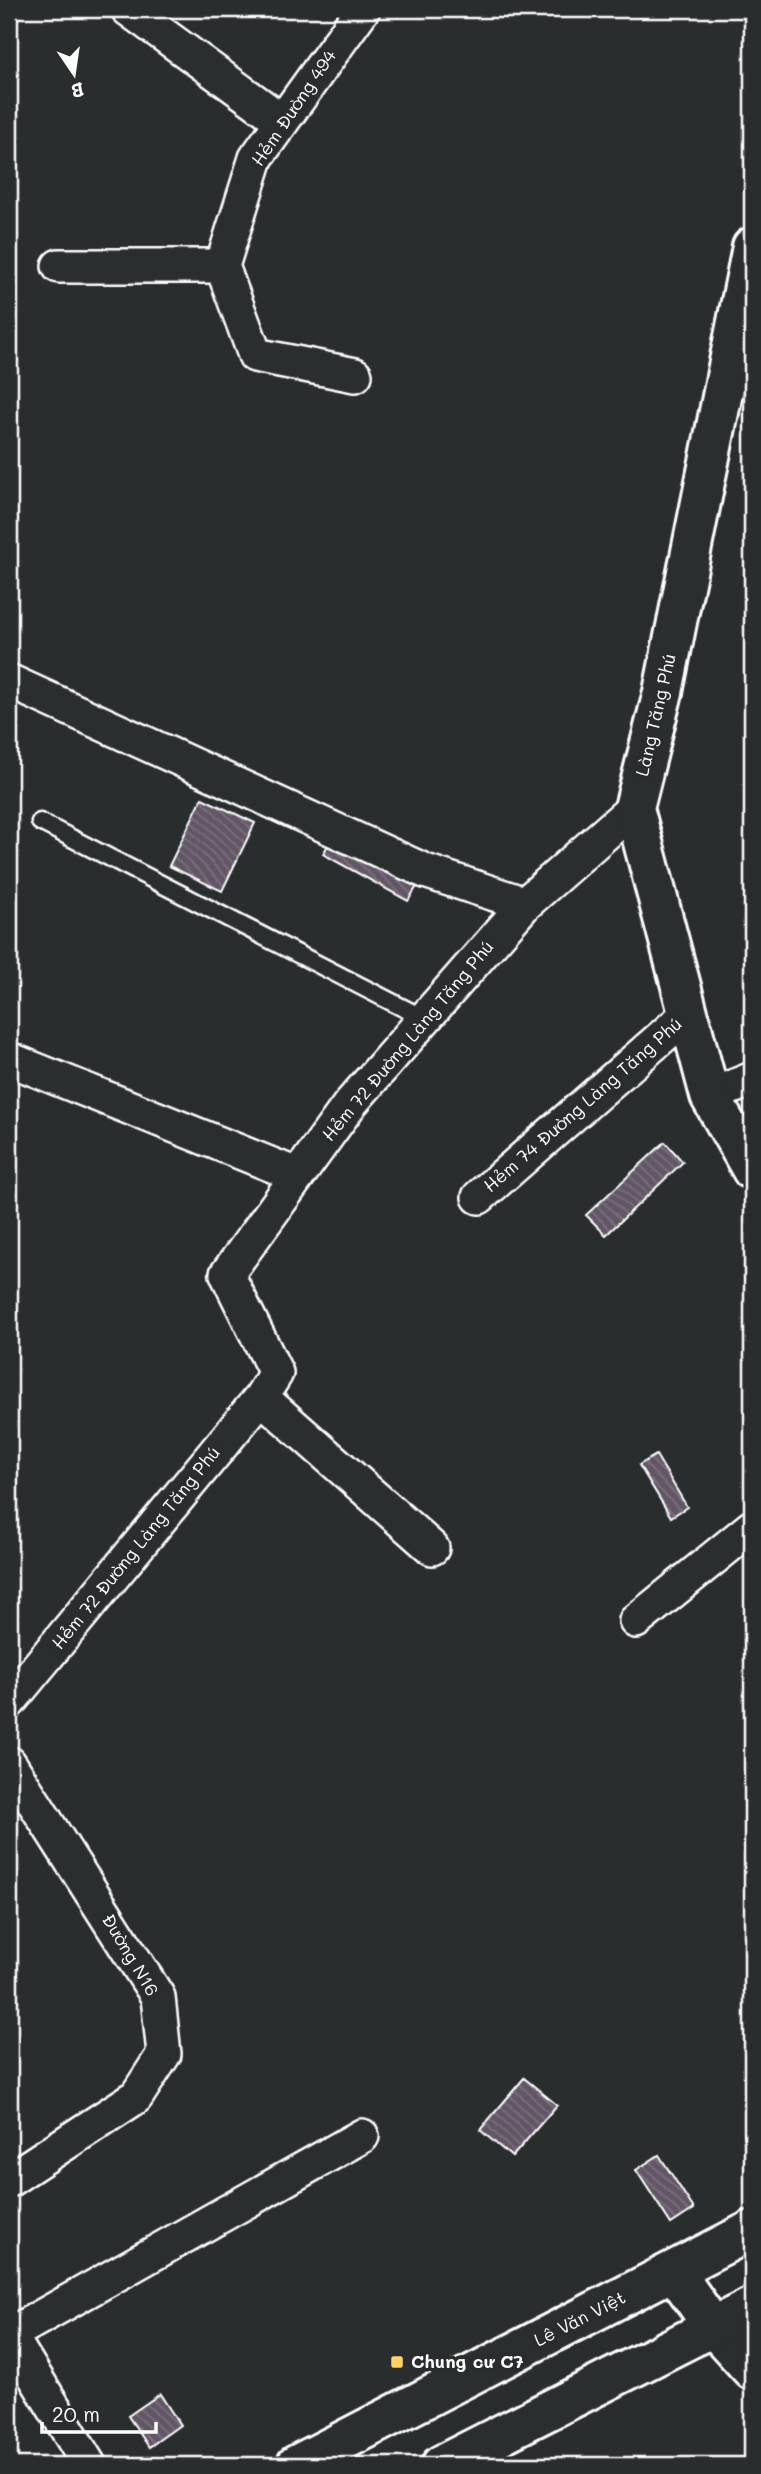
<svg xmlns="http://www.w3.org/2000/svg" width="761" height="2474" font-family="Mali,sans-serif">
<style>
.building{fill:url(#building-back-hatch);stroke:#fff;stroke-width:2}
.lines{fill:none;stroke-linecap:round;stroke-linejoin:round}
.service-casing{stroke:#fff;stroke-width:21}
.minor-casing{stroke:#fff;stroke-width:38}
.tertiary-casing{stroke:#fff;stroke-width:44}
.secondary-casing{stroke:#fff;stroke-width:44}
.service{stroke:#2a2d2e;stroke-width:16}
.minor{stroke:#2a2d2e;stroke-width:33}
.tertiary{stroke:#2a2d2e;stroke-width:38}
.secondary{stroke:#2a2d2e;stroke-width:38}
.poi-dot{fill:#ffd166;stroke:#2a2d2e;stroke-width:2.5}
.labels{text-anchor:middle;stroke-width:7;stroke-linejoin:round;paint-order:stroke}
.street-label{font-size:18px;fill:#fff;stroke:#2a2d2e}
.poi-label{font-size:18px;font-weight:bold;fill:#fff;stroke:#2a2d2e;text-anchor:start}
</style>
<defs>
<pattern id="building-back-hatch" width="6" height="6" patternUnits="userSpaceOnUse" patternTransform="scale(1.75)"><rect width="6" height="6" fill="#625766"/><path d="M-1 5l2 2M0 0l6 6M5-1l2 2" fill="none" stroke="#7a707d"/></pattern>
</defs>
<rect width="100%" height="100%" fill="#2a2d2e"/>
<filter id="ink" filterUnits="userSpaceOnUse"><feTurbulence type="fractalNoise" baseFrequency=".0143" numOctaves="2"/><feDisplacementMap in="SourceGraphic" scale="14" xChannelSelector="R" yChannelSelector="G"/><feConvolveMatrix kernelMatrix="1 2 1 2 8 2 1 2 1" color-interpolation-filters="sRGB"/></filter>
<g filter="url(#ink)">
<path class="building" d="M202 798 255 823 222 891 169 866Z
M333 836 419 883 408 901 323 854Z
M665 1142 683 1162 606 1235 586 1215Z
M656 1455 687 1507 671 1517 639 1465Z
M524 2078 557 2105 512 2157 480 2130Z
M659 2155 694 2209 671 2224 636 2170Z
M160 2394 180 2425 149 2447 128 2416Z"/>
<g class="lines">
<defs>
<path id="service" d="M40 822 425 1019"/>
<path id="minor" d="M128 9 282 121
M59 266H222
M355 375 255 355 222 266 256 158 363 9
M9 681 425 871 525 904
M9 1059 297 1175
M710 1096 752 1079
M479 1197 688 1014
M261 1397 432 1548
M636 1621 752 1527
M9 1702 261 1397 276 1373 227 1274 350 1104 525 904 634 808
M9 1763 158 1997 164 2054 136 2097 9 2180
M9 2334 89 2465
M9 2335 362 2136"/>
<path id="tertiary" d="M752 247 663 692 634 808 710 1096 752 1170
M713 2327 752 2370"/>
<path id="secondary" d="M674 2271 713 2327
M296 2465 752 2230
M441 2465 752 2307"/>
</defs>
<use href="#service" class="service-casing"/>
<use href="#minor" class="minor-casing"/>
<use href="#tertiary" class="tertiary-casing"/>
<use href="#secondary" class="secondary-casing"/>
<use href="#service" class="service"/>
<use href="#minor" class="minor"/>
<use href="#tertiary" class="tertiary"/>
<use href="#secondary" class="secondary"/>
</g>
</g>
<rect class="poi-dot" x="390" y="2355" width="14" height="14" rx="3.5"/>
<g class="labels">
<g class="street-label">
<text transform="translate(294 108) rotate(-56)" y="6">Hẻm Đường 494</text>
<text transform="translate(656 715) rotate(-77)" y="6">Làng Tăng Phú</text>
<text transform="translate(408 1041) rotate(-50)" y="6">Hẻm 72 Đường Làng Tăng Phú</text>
<text transform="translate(583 1105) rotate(-41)" y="6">Hẻm 74 Đường Làng Tăng Phú</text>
<text transform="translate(136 1548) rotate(-51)" y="6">Hẻm 72 Đường Làng Tăng Phú</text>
<text transform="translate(130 1955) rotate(59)" y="6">Đường N16</text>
<text transform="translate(580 2319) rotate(-27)" y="6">Lê Văn Việt</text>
</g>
<g class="poi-label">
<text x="411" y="2368">Chung cư C7</text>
</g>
</g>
<rect width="761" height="2474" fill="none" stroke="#2a2d2e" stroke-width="35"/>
<rect x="18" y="18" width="726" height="2439" fill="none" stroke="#fff" stroke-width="2.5" filter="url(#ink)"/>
<g transform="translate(74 74) rotate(167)" stroke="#2a2d2e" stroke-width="5" paint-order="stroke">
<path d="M0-5L12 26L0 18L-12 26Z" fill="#ffffff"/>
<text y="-10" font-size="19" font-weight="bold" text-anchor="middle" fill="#ffffff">B</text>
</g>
<path d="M42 2422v10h114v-10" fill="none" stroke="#ffffff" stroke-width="3.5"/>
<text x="52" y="2422" font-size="21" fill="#ffffff" stroke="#2a2d2e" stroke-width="5" paint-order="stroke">20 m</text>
</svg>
